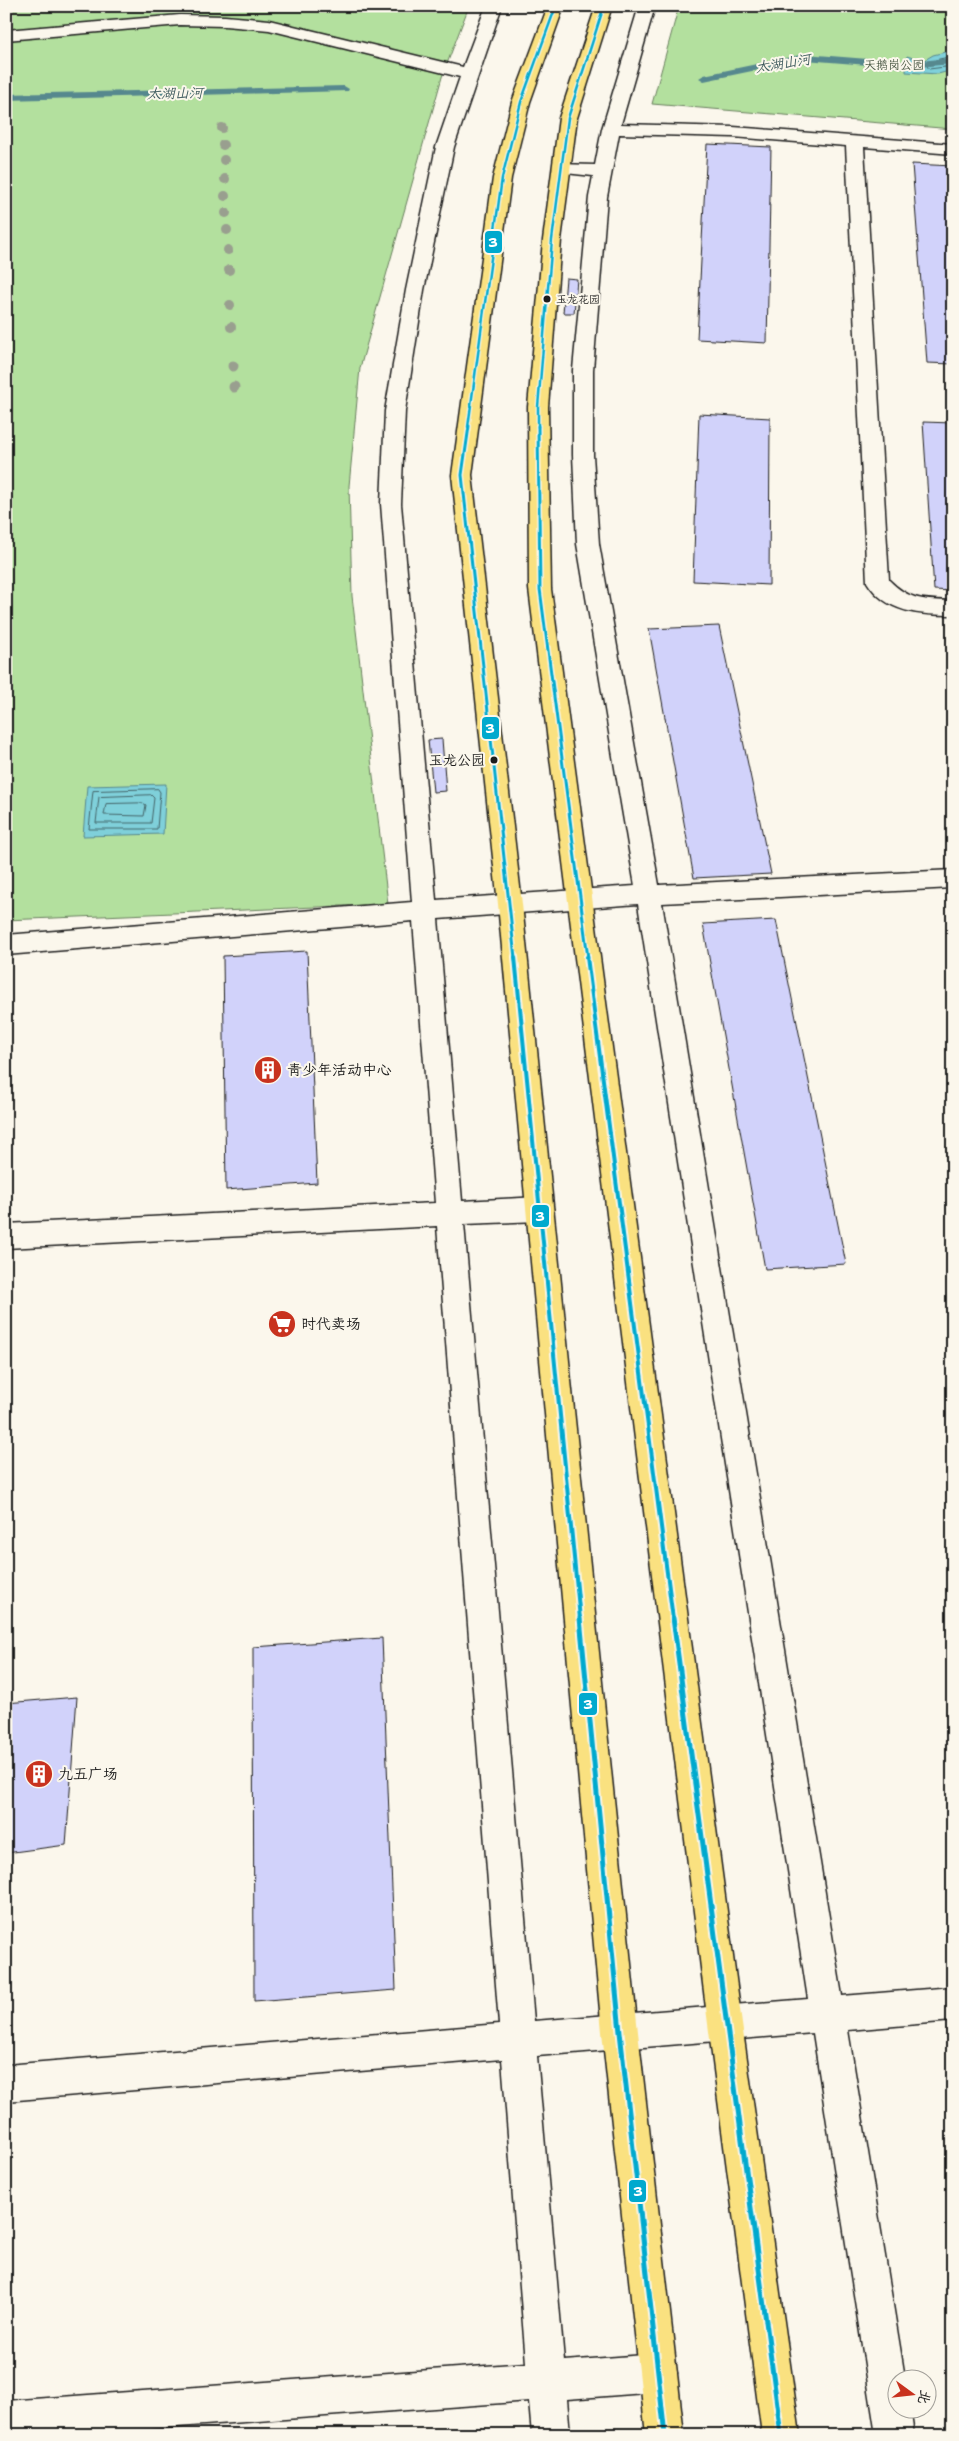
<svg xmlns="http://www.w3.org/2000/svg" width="959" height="2441" font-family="'Shantell Sans','LXGW WenKai TC',sans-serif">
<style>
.green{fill:#b3e09e;stroke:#687e5d}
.water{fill:#7fd0da;stroke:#57888e}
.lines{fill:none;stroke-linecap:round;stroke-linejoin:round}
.shore{stroke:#446468;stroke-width:1}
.stream{fill:#57888e;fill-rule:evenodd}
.building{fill:#d1d2fa;stroke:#1c1c1c}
.minor-casing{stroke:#1c1c1c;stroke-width:3}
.major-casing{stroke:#1c1c1c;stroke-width:3}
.minor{fill:#fbf7ec;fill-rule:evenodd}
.major{fill:#fae180;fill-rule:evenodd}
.bus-1-far3-casing{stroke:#fbf7ec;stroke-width:5}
.bus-1-far2-casing{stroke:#fbf7ec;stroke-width:6}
.bus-1-far1-casing{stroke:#fbf7ec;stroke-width:8}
.bus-1-casing{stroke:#fbf7ec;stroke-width:9}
.bus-1-far3{stroke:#00a9ce;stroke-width:2.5}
.bus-1-far2{stroke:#00a9ce;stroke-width:3}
.bus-1-far1{stroke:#00a9ce;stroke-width:4}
.bus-1{stroke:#00a9ce;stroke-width:5}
.tree{fill:#999f8f}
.bus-dot{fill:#1c1c1c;stroke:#fbf7ec;stroke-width:2}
.labels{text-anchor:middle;stroke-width:4;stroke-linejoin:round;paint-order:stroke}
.far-bus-label{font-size:11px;fill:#1c1c1c;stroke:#fbf7ec;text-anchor:start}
.far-park-label{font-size:12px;fill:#495743;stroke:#fbf7ec}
.far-water-label{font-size:14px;font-style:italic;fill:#3f5b5e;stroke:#fbf7ec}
.bus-label{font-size:14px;fill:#1c1c1c;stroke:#fbf7ec;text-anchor:end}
.poi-label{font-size:15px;fill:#1c1c1c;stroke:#fbf7ec;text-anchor:start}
.line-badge{stroke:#fbf7ec;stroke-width:2}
.badge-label{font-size:14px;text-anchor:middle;font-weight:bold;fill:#fff}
</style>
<rect width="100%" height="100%" fill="#fbf7ec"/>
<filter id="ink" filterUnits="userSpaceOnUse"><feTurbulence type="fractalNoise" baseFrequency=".02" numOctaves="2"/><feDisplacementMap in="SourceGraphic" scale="10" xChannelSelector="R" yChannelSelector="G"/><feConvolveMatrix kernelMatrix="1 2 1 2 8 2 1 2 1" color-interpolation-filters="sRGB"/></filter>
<g filter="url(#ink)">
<path class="green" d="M6 6H469L442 77 360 368 349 486 352 596 388 904 6 920Z
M679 6H953V129L652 104Z"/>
<path class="water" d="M953 50V70L938 74 906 72 907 56 923 61 933 55Z
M166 784 163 834 83 836 87 786Z"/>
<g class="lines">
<path class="shore" d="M953 56 935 60 927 66 929 69 953 66
M158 789 160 792 157 829H89L93 791Z
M151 795 154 798 151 823H96L99 797Z
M143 803 146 805 144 816 104 815 106 804Z"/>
<path class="stream" d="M805 54 906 62 953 58V64L906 68 805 60 704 81 699 78 704 75Z
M344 86 349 89 348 91 6 100V94Z"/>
</g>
<path class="building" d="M707 144 771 147 767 343 697 339Z
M912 164 953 166V364L927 363Z
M566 278 577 279 574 313H563Z
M699 414 770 418 769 585 693 581Z
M923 422 953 423V591L934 590Z
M719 626 771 874 694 878 649 629Z
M442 739 446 791 433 792 428 740Z
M776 920 846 1264 765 1269 703 924Z
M307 951 317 1183 226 1190 223 956Z
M382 1638 396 1990 254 2001 253 1647Z
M77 1697 66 1845 6 1853V1703Z"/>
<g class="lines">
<defs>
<path id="minor" d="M486 6H502L454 147 424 290 405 411 401 504 436 900 635 886 577 544 573 455V370L589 197 593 176 556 172 553 168 556 164 595 165 602 129 639 6H655L621 124 733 127 953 144V154L864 147 889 580C910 601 924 600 953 601V615C920 615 886 613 867 582L846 146 733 137 619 134 607 197 593 370V455L599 544 659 885 953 870V888L662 903 842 1996 953 1987V2021L848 2030 905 2378H896V2408H910L914 2435H876L813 2033 537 2056 564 2361 658 2354 672 2359 677 2373 672 2387 658 2392 567 2399 570 2435H532L529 2401 69 2435H6V2401L526 2363 502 2059 6 2101V2065L499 2024 437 1226 6 1248V1224L435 1203 413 921 6 955V935L412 902 381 504 385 411 406 290 436 147 460 77 269 30 225 26 180 25 6 40V30L180 15 225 16 269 20 463 67ZM638 904 808 1999 534 2021 464 1224 539 1221 549 1217 553 1209 549 1201 539 1197 462 1201 438 919Z"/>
<path id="major" d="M548 6H564L530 102 511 178 472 475 522 904 638 2032 684 2435H646L602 2032 498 904 452 475 493 178 512 102Z
M596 6H612L577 118 561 240 548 407 551 589 742 2024 800 2435H762L708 2024 529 589 528 407 543 240 559 118Z"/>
</defs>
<use href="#minor" class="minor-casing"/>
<use href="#major" class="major-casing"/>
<use href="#minor" class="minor"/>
<use href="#major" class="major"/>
<defs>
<path id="bus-1-far3" d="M468 427 502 178 521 102 556 6
M538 427V407L552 240 568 118 604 6"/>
<path id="bus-1-far2" d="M469 426 462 475 515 958
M538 426 540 589 588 958"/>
<path id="bus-1-far1" d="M515 957 580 1619
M587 957 673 1619"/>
<path id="bus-1" d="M580 1618 620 2032 665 2435
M673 1618 781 2435"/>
</defs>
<use href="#bus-1-far3" class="bus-1-far3-casing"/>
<use href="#bus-1-far2" class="bus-1-far2-casing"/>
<use href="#bus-1-far1" class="bus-1-far1-casing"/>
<use href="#bus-1" class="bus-1-casing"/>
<use href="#bus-1-far3" class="bus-1-far3"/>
<use href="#bus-1-far2" class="bus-1-far2"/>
<use href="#bus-1-far1" class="bus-1-far1"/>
<use href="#bus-1" class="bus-1"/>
</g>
<g class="tree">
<circle cx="222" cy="128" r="5"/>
<circle cx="223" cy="145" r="5"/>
<circle cx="224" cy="160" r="5"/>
<circle cx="225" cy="179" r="5"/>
<circle cx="225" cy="196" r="5"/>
<circle cx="226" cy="213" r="5"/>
<circle cx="227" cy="230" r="5"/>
<circle cx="228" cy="250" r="5"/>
<circle cx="229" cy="270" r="5"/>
<circle cx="230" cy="305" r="5"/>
<circle cx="231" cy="327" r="5"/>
<circle cx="233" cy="366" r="5.5"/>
<circle cx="234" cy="387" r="5.5"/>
</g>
</g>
<defs>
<symbol id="building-disc" viewBox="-11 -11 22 22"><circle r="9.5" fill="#c8321e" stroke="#fbf7ec"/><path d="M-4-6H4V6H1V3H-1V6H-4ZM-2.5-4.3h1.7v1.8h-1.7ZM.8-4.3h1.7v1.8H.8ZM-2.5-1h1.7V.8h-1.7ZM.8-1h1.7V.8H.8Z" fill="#fff"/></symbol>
<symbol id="supermarket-disc" viewBox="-11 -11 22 22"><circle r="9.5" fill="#c8321e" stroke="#fbf7ec"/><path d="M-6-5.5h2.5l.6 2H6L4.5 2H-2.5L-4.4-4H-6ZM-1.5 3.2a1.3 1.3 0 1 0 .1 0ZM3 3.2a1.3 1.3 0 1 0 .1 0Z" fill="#fff"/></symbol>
</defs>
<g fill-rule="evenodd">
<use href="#building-disc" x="252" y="1054" width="32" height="32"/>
<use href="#supermarket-disc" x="266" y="1308" width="32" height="32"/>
<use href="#building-disc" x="23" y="1758" width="32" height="32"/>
</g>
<g class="bus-dot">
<circle cx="547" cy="299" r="4.5"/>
<circle cx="494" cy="760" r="4.5"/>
</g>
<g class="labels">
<g class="far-bus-label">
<text x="556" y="303">玉龙花园</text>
</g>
<g class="far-park-label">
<text x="894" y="69">天鹅岗公园</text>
</g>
<g class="far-water-label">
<text transform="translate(783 63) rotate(-9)" y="5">太湖山河</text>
<text transform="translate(175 93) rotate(-1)" y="5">太湖山河</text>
</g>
<g class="bus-label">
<text x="485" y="765">玉龙公园</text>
</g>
<g class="poi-label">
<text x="287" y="1075">青少年活动中心</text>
<text x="301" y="1329">时代卖场</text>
<text x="58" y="1779">九五广场</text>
</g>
</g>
<g class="line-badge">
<rect x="484" y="230" width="19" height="24" rx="5" fill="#00a9ce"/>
<rect x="481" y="716" width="19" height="24" rx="5" fill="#00a9ce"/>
<rect x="531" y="1204" width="19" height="24" rx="5" fill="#00a9ce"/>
<rect x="578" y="1692" width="20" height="24" rx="5" fill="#00a9ce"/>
<rect x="628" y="2179" width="19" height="24" rx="5" fill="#00a9ce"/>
</g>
<g class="badge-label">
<text x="493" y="247">3</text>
<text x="490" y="733">3</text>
<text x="540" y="1221">3</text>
<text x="588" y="1709">3</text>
<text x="638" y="2196">3</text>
</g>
<rect width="959" height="2441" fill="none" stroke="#fbf7ec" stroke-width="25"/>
<rect x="12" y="12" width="934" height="2416" fill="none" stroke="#1c1c1c" stroke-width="2" filter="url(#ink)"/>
<g transform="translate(912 2394) rotate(105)"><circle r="24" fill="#fbf7ec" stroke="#a29f99"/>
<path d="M0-4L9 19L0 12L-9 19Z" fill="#c8321e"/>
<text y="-8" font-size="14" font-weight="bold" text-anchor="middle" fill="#1c1c1c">北</text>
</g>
</svg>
